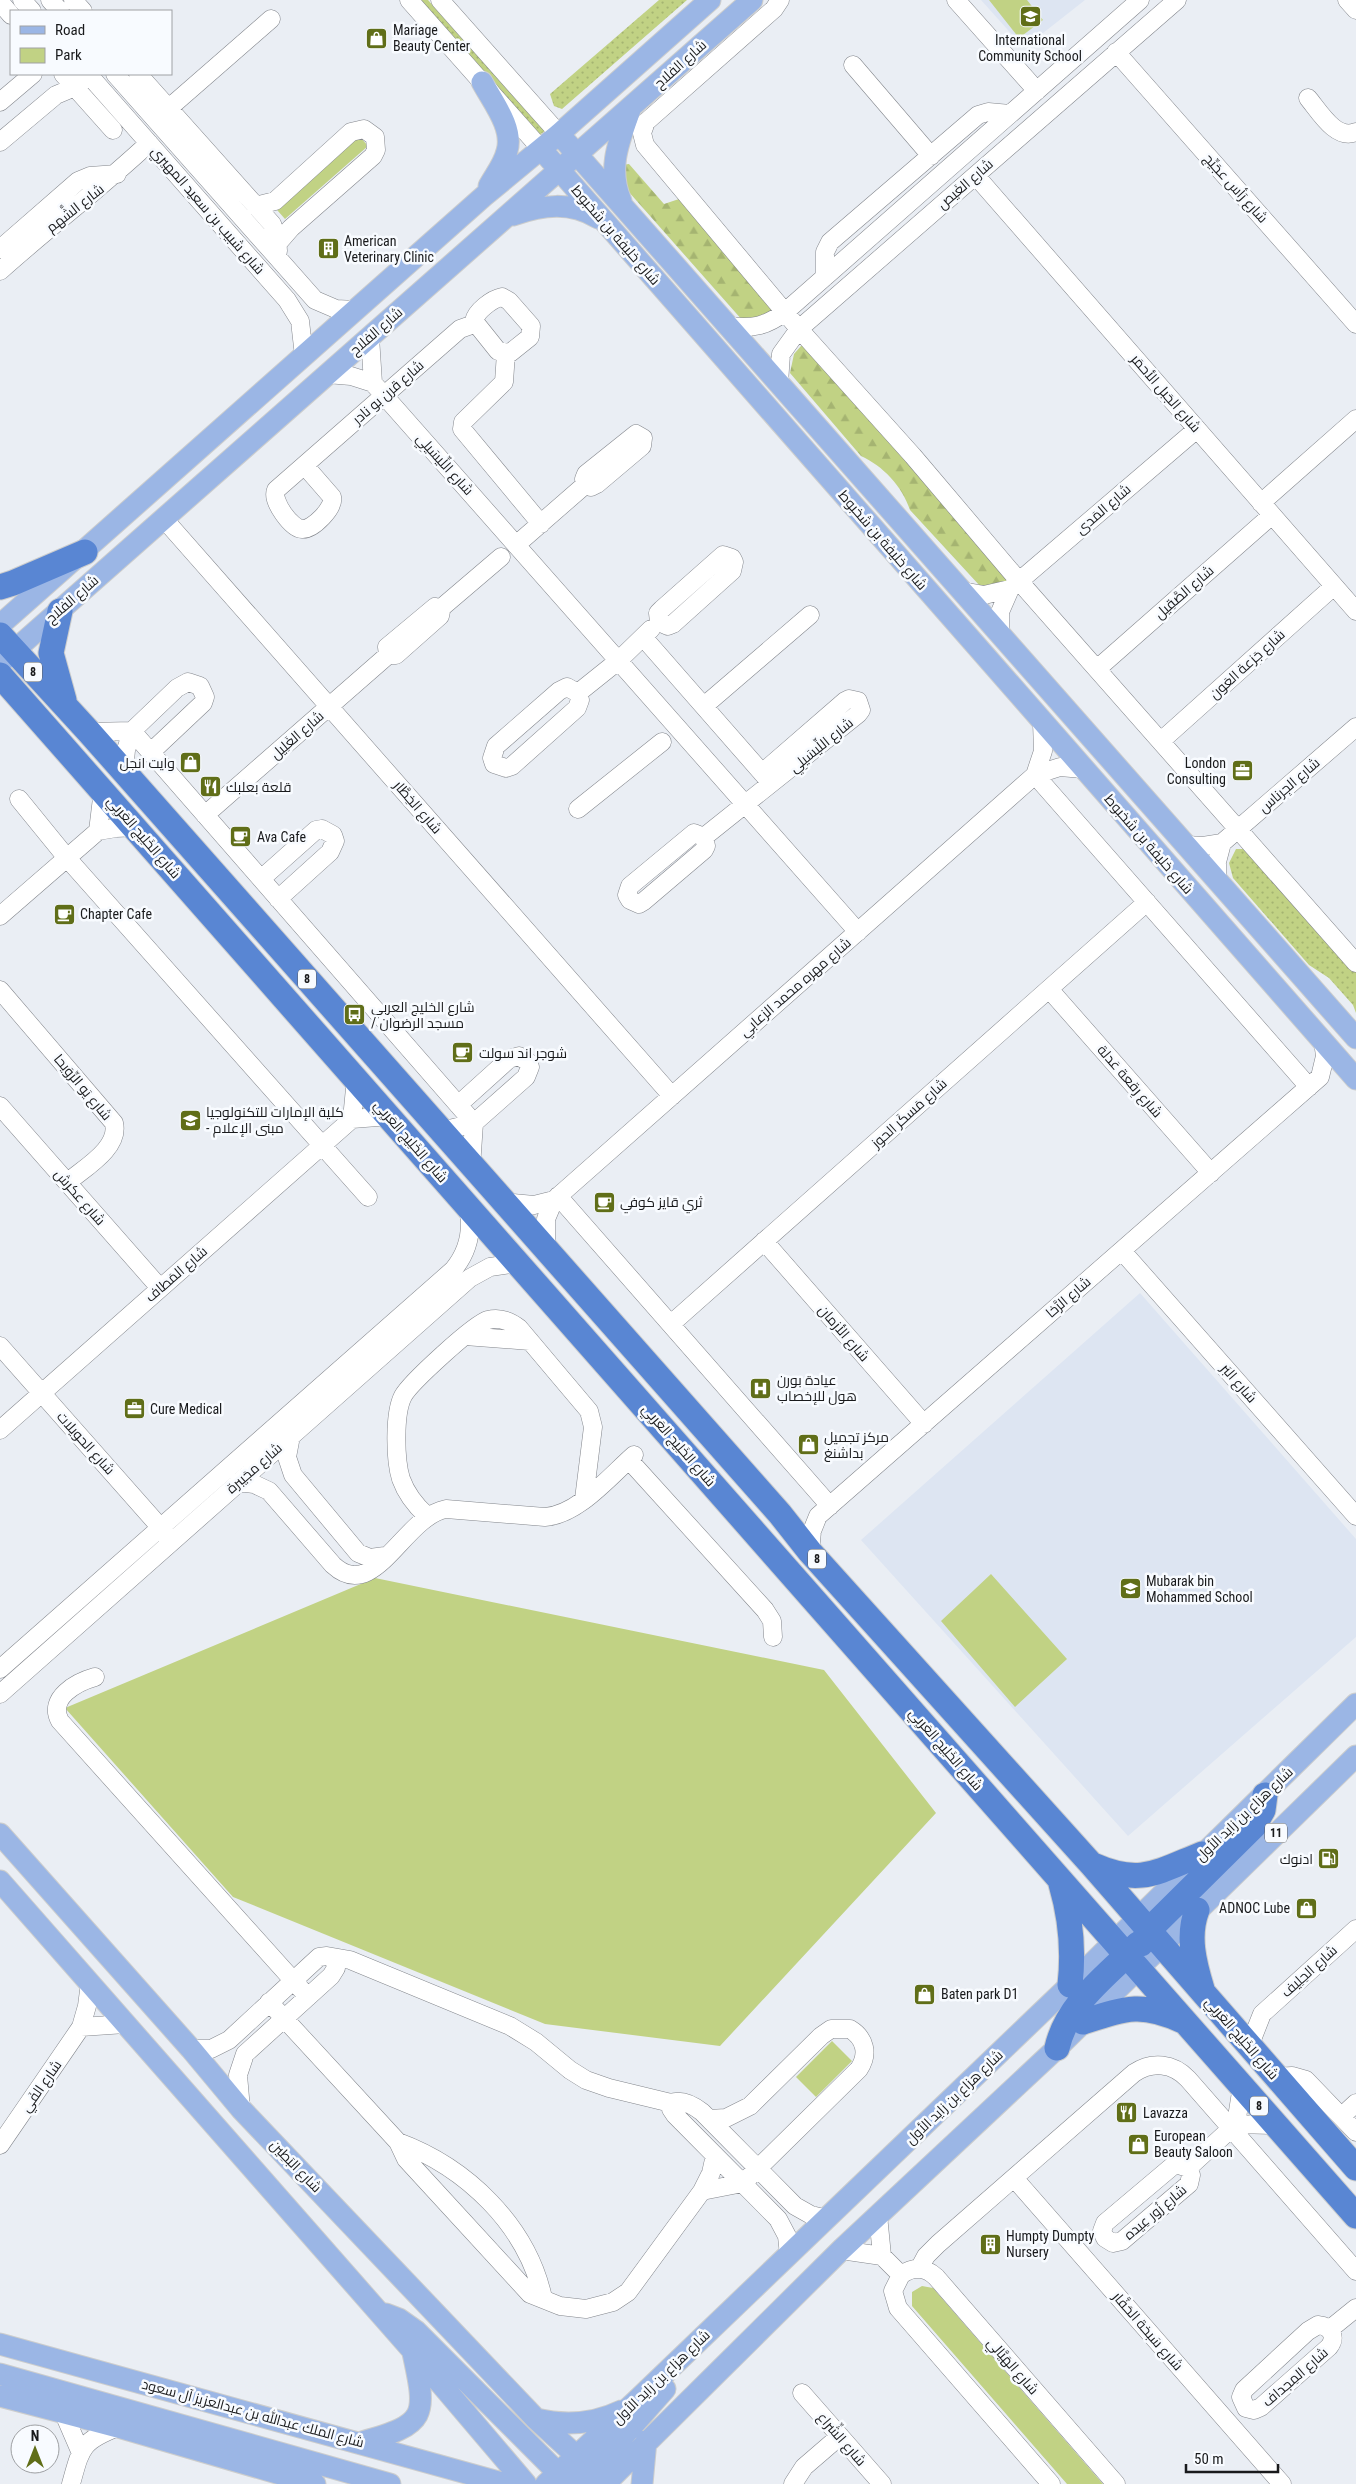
<svg xmlns="http://www.w3.org/2000/svg" width="1356" height="2484" font-family="'Roboto Condensed',Cairo,sans-serif">
<style>
.built{fill:#dde5f2}
.grass{fill:url(#grass-dots)}
.forest{fill:url(#forest-firs)}
.park{fill:#c1d284}
.lines{fill:none;stroke-linecap:round;stroke-linejoin:round}
.minor-casing{stroke:#83868c;stroke-width:19}
.major-casing{stroke:#cccdcd;stroke-width:23}
.highway-casing{stroke:#cccdcd;stroke-width:27}
.minor{stroke:#fff;stroke-width:18}
.major{stroke:#9bb6e5;stroke-width:21}
.highway{stroke:#5986d3;stroke-width:25}
.labels{text-anchor:middle;stroke-width:5;stroke-linejoin:round;paint-order:stroke}
.shield{fill:#f8fbff;stroke:#5c5e60;stroke-width:1}
.shield-label{font-size:12px;font-weight:bold;fill:#191a1c}
.poi-label{font-size:14px;fill:#191a1c;stroke:#f8fbff;text-anchor:start}
.street-label{font-size:14px;fill:#191a1c;stroke:#f8fbff}
</style>
<defs>
<pattern id="grass-dots" width="8" height="8" patternUnits="userSpaceOnUse" patternTransform="scale(1.25)"><rect width="8" height="8" fill="#c1d284"/><path d="M2 2h.1M6 6h.1" fill="none" stroke="#a5b471" stroke-width="1.8" stroke-linecap="round"/></pattern>
<pattern id="forest-firs" width="22" height="20" patternUnits="userSpaceOnUse" patternTransform="scale(1.25)"><rect width="22" height="20" fill="#c1d284"/><path d="M5 1l3.5 6h-7zM16 11l3.5 6h-7z" fill="#a5b471"/></pattern>
</defs>
<rect width="100%" height="100%" fill="#eaeef4"/>
<path class="built" d="M981 0H1085L1024 48Z
M1140 1293 1356 1539V1637L1128 1836 861 1540Z"/>
<path class="grass" d="M415 0H428L545 131 537 137Z
M659 0H687L562 109 554 106 550 94Z
M1236 849H1243L1356 969V1013L1353 1005 1329 978 1309 965 1233 878 1229 863Z"/>
<path class="forest" d="M629 164 664 204 679 199 772 305 771 317 743 321 620 182V165Z
M801 346H807L1009 574 1004 587 992 589 980 586 910 510C902 486 883 466 861 456L790 373 794 354Z"/>
<path class="park" d="M989 0H1027L1043 20 1019 38Z
M353 129 368 146 285 219 270 202Z
M991 1574 1067 1659 1015 1707 941 1621Z
M375 1578 824 1670 936 1813 720 2046 545 2024 233 1897 65 1708Z
M832 2041 852 2061 816 2097 796 2077Z
M922 2286 933 2288 1103 2484H1067L912 2306V2292Z"/>
<g class="lines">
<defs>
<path id="minor" d="M22 0 32 11
M50 0 60 11
M73 0 83 11
M409 0 541 149
M440 0 559 134
M780 0 774 9 646 122 642 133 645 145 799 329 913 456 1019 581 1356 963
M956 0 1037 91
M1347 0 1356 10
M0 2 11 15
M1116 52 1356 324
M853 65 931 156
M63 74 113 130
M88 74 287 300 300 321 304 356
M115 74 315 300 336 309 356 310
M138 74 272 224 277 237 278 251
M1308 98C1319 111 1336 141 1356 132
M0 102 33 74
M169 108 271 19
M0 142 56 95 75 87 89 75
M976 176 1356 611
M255 206 275 201 351 132 364 129 375 137 376 150 373 156 291 228 278 243
M0 249 78 181 90 176 117 174
M0 271C49 227 101 188 149 143
M825 277V252L830 242 978 115 988 112 1010 114
M502 297 509 301 531 326 530 337 510 353 498 351 474 321C476 311 492 299 502 297Z
M729 326C753 329 766 326 785 312L1140 0
M370 337 373 383
M506 353 504 382 463 422 462 429 541 524
M327 374 351 376 373 383 858 932
M779 383 781 354 799 329 1177 0
M636 434 643 438 642 446 597 484 591 487 586 484 584 479 586 474Z
M305 466 332 497C335 507 313 530 302 529 292 529 271 501 276 490L460 329 474 324
M1261 503 1356 419
M164 519 672 1096
M516 545 586 484
M723 555 732 558 734 562 732 571 673 624 668 626 659 622 658 613 662 609Z
M962 591 984 595 1010 589
M435 607 441 611 440 616 396 655H388L387 647Z
M440 609 501 557
M1000 634V612L1010 589 1197 429
M643 637 770 782
M1097 669 1272 515
M567 687 578 693 580 700 577 708 512 766 506 768 494 764 492 758 496 746 559 691Z
M578 693 618 661 651 629
M704 706 810 615
M132 731 474 1123
M89 732 132 731
M1161 741 1334 586
M124 772 126 750 132 731 177 688 188 682 200 686 205 697 203 703 151 752
M1035 775 1309 1087
M1035 775 1043 751 1042 722
M19 799 67 858 368 1197
M578 809 662 742
M205 815 388 655
M98 831 103 790
M694 833 704 837 706 846 704 850 644 901 639 904 630 900 627 895 630 886Z
M704 837 858 714 861 710 858 701 849 699 845 701 762 773
M1186 845 1203 846 1222 843 1356 727
M261 879 316 830 322 829 333 835 335 841 330 852 278 899
M1217 880V862L1222 843
M0 916 98 831 116 828 136 827
M1049 989 1211 1173
M0 990 114 1123C120 1148 84 1168 68 1182
M0 1106 160 1288
M352 1119 356 1078
M441 1131 474 1123 526 1077 530 1067 528 1062 519 1056 509 1059 458 1105
M471 1167 474 1123
M558 1196 830 1506
M503 1202 534 1205 554 1200
M764 1241 924 1424
M546 1250V1219L554 1200 1035 775 1060 767 1083 769
M1122 1251 1356 1516
M671 1324 1147 902
M465 1336 530 1341
M0 1346 168 1536
M0 1430 352 1119 390 1116
M291 1436 287 1457 293 1475 358 1553 370 1558 385 1556
M629 1460 765 1610 772 1621 773 1637
M239 1482 254 1484 269 1491 333 1565C375 1604 403 1517 446 1509L545 1517C578 1515 610 1476 634 1455
M427 1516C416 1506 406 1493 401 1479 395 1460 394 1413 403 1396 410 1383 474 1324 488 1320 500 1317 510 1321 519 1328L589 1411 593 1427 584 1499
M810 1552 812 1531 818 1516 1320 1077 1325 1056 1323 1041
M0 1669 453 1270C469 1251 473 1229 468 1205
M95 1677C77 1682 47 1698 60 1721L308 1997
M0 1694 470 1278 490 1267 518 1263
M269 2002 398 2142 406 2159 530 2294 560 2306 586 2309 613 2302 628 2292 702 2191 711 2173 715 2155
M81 2027 125 2024
M1249 2047 1262 2014 1356 1929
M191 2049H211L229 2040 319 1957 327 1956 350 1960 510 2026 536 2042 570 2070 586 2080 609 2088 671 2103C682 2099 693 2105 702 2112L795 2206 811 2215 827 2219
M1276 2077 1292 2076 1306 2080 1356 2132
M671 2103V2109L675 2115 778 2219 787 2236 789 2255
M241 2109 238 2075 245 2054 331 1976 336 1968 334 1958
M1342 2116 1356 2103
M1236 2124 1276 2125
M398 2142C466 2167 527 2225 543 2298
M0 2145 81 2027 87 2006 90 1983
M1175 2164 1188 2168 1191 2175 1189 2184 1122 2241 1113 2243 1105 2238 1102 2231 1105 2223Z
M1188 2168 1236 2124 1242 2086
M1014 2178 1282 2484
M702 2191 743 2183 859 2069C869 2054 865 2038 850 2029H831L821 2036 750 2106 726 2118 709 2119
M878 2215 882 2256
M841 2250 882 2256 901 2275
M919 2269 926 2256 938 2244 1134 2073C1152 2061 1173 2063 1188 2079L1356 2271
M1318 2325C1331 2326 1337 2337 1329 2347L1261 2407 1254 2410 1246 2408 1241 2397 1244 2390 1308 2331Z
M1330 2329 1356 2308
M802 2393 882 2484
M64 2414 80 2451
M71 2484C81 2448 81 2441 118 2427
M793 2484 804 2467 840 2436
M1051 2484 898 2308 893 2291 901 2275C914 2266 925 2267 936 2277L1116 2484"/>
<path id="major" d="M482 82C492 101 514 128 507 151 504 164 495 175 489 186
M559 134 1356 1038
M541 149 1356 1079
M621 201C607 168 619 141 630 110
M513 215C543 205 570 201 598 218
M0 625 484 196 559 134 710 0
M0 663 752 0
M0 1834 191 2049 241 2109 536 2419 607 2484
M0 1881 412 2350 526 2484
M386 2314 399 2319 416 2331 558 2473 584 2481 606 2483
M0 2344 506 2484
M0 2374 390 2484
M0 2396 118 2427 315 2484
M536 2419C566 2426 594 2424 621 2411
M362 2442C427 2424 427 2417 413 2353
M583 2482 665 2389
M546 2484 635 2402 1070 1985 1356 1704
M605 2484 841 2250 1057 2048 1356 1756
M642 2484 646 2441"/>
<path id="highway" d="M0 587 13 583 85 552
M60 611 51 653 64 700
M0 635 89 732 780 1514 810 1552 1092 1865 1356 2168
M0 675 1356 2216
M1093 1865C1140 1886 1157 1872 1202 1854
M1061 1884C1071 1918 1074 1950 1070 1985
M1197 1910C1187 1936 1194 1963 1202 1989
M1141 1944 1149 1930 1254 1826 1263 1810 1265 1795
M1083 2022C1126 2008 1141 2002 1183 2021
M1057 2048C1067 2003 1107 1976 1138 1944"/>
</defs>
<use href="#minor" class="minor-casing"/>
<use href="#major" class="major-casing"/>
<use href="#highway" class="highway-casing"/>
<use href="#minor" class="minor"/>
<use href="#major" class="major"/>
<use href="#highway" class="highway"/>
</g>
<defs>
<symbol id="school-square" viewBox="-11 -11 22 22"><rect x="-9" y="-9" width="18" height="18" rx="4" fill="#606e18" stroke="#f8fbff"/><path d="M0-5L7-2L0 1L-7-2ZM-4 1L0 2.5L4 1V4Q0 6-4 4Z" fill="#fff"/></symbol>
<symbol id="shop-square" viewBox="-11 -11 22 22"><rect x="-9" y="-9" width="18" height="18" rx="4" fill="#606e18" stroke="#f8fbff"/><path d="M-5-2.5h2.3a2.7 3.5 0 0 1 5.4 0H5L5.5 6h-11ZM-1.5-2.5h3a1.5 2.3 0 0 0-3 0Z" fill="#fff"/></symbol>
<symbol id="building-square" viewBox="-11 -11 22 22"><rect x="-9" y="-9" width="18" height="18" rx="4" fill="#606e18" stroke="#f8fbff"/><path d="M-4-6H4V6H1V3H-1V6H-4ZM-2.5-4.3h1.7v1.8h-1.7ZM.8-4.3h1.7v1.8H.8ZM-2.5-1h1.7V.8h-1.7ZM.8-1h1.7V.8H.8Z" fill="#fff"/></symbol>
<symbol id="office-square" viewBox="-11 -11 22 22"><rect x="-9" y="-9" width="18" height="18" rx="4" fill="#606e18" stroke="#f8fbff"/><path d="M-6-3h4V-5.5h4V-3h4V5H-6ZM-1-4.5V-3h2v-1.5ZM-6 0V1H6V0Z" fill="#fff"/></symbol>
<symbol id="restaurant-square" viewBox="-11 -11 22 22"><rect x="-9" y="-9" width="18" height="18" rx="4" fill="#606e18" stroke="#f8fbff"/><path d="M-5-6h1v4h1v-4h1v4h1v-4h1v5L-1.5 .5V6h-2V.5L-5-1ZM5-6V6H3V1.5H1.5Q1.5-4 5-6Z" fill="#fff"/></symbol>
<symbol id="cafe-square" viewBox="-11 -11 22 22"><rect x="-9" y="-9" width="18" height="18" rx="4" fill="#606e18" stroke="#f8fbff"/><path d="M-5.5-4.5H6V0H3Q3 3.5 0 3.5H-2.5Q-5.5 3.5-5.5 0ZM3-3.2v2h1.7v-2ZM-6 4.5H4V6H-6Z" fill="#fff"/></symbol>
<symbol id="bus-square" viewBox="-11 -11 22 22"><rect x="-9" y="-9" width="18" height="18" rx="4" fill="#606e18" stroke="#f8fbff"/><path d="M-5-6H5V4H4V6H2V4H-2V6H-4V4H-5ZM-3.5-4V0h7V-4ZM-3.5 1.2v1.5H-2V1.2ZM2 1.2v1.5H3.5V1.2Z" fill="#fff"/></symbol>
<symbol id="hospital-square" viewBox="-11 -11 22 22"><rect x="-9" y="-9" width="18" height="18" rx="4" fill="#606e18" stroke="#f8fbff"/><path d="M-5-5h3v3.5h4V-5h3V5h-3V1.5h-4V5h-3Z" fill="#fff"/></symbol>
<symbol id="fuel-square" viewBox="-11 -11 22 22"><rect x="-9" y="-9" width="18" height="18" rx="4" fill="#606e18" stroke="#f8fbff"/><path d="M-5.5-6h7V0h2V4h1.3V-2.5L3-4.5l.8-.8L6-3V5H2.5V1h-1V6h-7ZM-4.2-4.7v3.2H.2V-4.7Z" fill="#fff"/></symbol>
</defs>
<g fill-rule="evenodd">
<use href="#school-square" x="1018" y="4" width="25" height="25"/>
<use href="#shop-square" x="364" y="26" width="25" height="25"/>
<use href="#building-square" x="316" y="236" width="25" height="25"/>
<use href="#shop-square" x="178" y="750" width="25" height="25"/>
<use href="#office-square" x="1230" y="758" width="25" height="25"/>
<use href="#restaurant-square" x="198" y="774" width="25" height="25"/>
<use href="#cafe-square" x="228" y="824" width="25" height="25"/>
<use href="#cafe-square" x="52" y="902" width="25" height="25"/>
<use href="#bus-square" x="342" y="1002" width="25" height="25"/>
<use href="#cafe-square" x="450" y="1040" width="25" height="25"/>
<use href="#school-square" x="178" y="1108" width="25" height="25"/>
<use href="#cafe-square" x="592" y="1190" width="25" height="25"/>
<use href="#hospital-square" x="748" y="1376" width="25" height="25"/>
<use href="#office-square" x="122" y="1396" width="25" height="25"/>
<use href="#shop-square" x="796" y="1432" width="25" height="25"/>
<use href="#school-square" x="1118" y="1576" width="25" height="25"/>
<use href="#fuel-square" x="1316" y="1846" width="25" height="25"/>
<use href="#shop-square" x="1294" y="1896" width="25" height="25"/>
<use href="#shop-square" x="912" y="1982" width="25" height="25"/>
<use href="#restaurant-square" x="1114" y="2100" width="25" height="25"/>
<use href="#shop-square" x="1126" y="2132" width="25" height="25"/>
<use href="#building-square" x="978" y="2232" width="25" height="25"/>
</g>
<g class="labels">
<g class="shield">
<rect x="24" y="662.5" width="18" height="19" rx="4"/>
<rect x="298" y="969.5" width="18" height="19" rx="4"/>
<rect x="808" y="1549.5" width="18" height="19" rx="4"/>
<rect x="1265" y="1823.5" width="22" height="19" rx="4"/>
<rect x="1250" y="2096.5" width="18" height="19" rx="4"/>
</g>
<g class="shield-label">
<text x="33" y="676">8</text>
<text x="307" y="983">8</text>
<text x="817" y="1563">8</text>
<text x="1276" y="1837">11</text>
<text x="1259" y="2110">8</text>
</g>
<g class="poi-label">
<text x="393" y="35">Mariage<tspan x="393" dy="16">Beauty Center</tspan></text>
<text x="1030" y="45" text-anchor="middle">International<tspan x="1030" dy="16">Community School</tspan></text>
<text x="344" y="246">American<tspan x="344" dy="16">Veterinary Clinic</tspan></text>
<text x="175" y="768" text-anchor="end">وايت انجل</text>
<text x="1226" y="768" text-anchor="end">London<tspan x="1226" dy="16">Consulting</tspan></text>
<text x="226" y="792">قلعة بعلبك</text>
<text x="257" y="842">Ava Cafe</text>
<text x="80" y="919">Chapter Cafe</text>
<text x="371" y="1012">شارع الخليج العربي<tspan x="371" dy="16">/ مسجد الرضوان</tspan></text>
<text x="479" y="1058">شوجر اند سولت</text>
<text x="206" y="1117">كلية الإمارات للتكنولوجيا<tspan x="206" dy="16">- مبنى الإعلام</tspan></text>
<text x="620" y="1207">ثري قايز كوفي</text>
<text x="777" y="1385">عيادة بورن<tspan x="777" dy="16">هول للإخصاب</tspan></text>
<text x="150" y="1414">Cure Medical</text>
<text x="824" y="1442">مركز تجميل<tspan x="824" dy="16">بداشنغ</tspan></text>
<text x="1146" y="1586">Mubarak bin<tspan x="1146" dy="16">Mohammed School</tspan></text>
<text x="1313" y="1864" text-anchor="end">ادنوك</text>
<text x="1290" y="1913" text-anchor="end">ADNOC Lube</text>
<text x="941" y="1999">Baten park D1</text>
<text x="1143" y="2118">Lavazza</text>
<text x="1154" y="2141">European<tspan x="1154" dy="16">Beauty Saloon</tspan></text>
<text x="1006" y="2241">Humpty Dumpty<tspan x="1006" dy="16">Nursery</tspan></text>
</g>
<g class="street-label">
<text transform="translate(680 64) rotate(-42)" y="5">شارع الفلاح</text>
<text transform="translate(965 184) rotate(-41)" y="5">شارع الغَيص</text>
<text transform="translate(1236 188) rotate(48)" y="5">شارع رَأس عجَيِّج</text>
<text transform="translate(75 208) rotate(-38)" y="5">شارع الشَّهم</text>
<text transform="translate(208 210) rotate(49)" y="5">شارع شبيب بن سعيد المهيري</text>
<text transform="translate(616 235) rotate(49)" y="5">شارع خليفة بن شخبوط</text>
<text transform="translate(376 331) rotate(-41)" y="5">شارع الفلاح</text>
<text transform="translate(388 392) rotate(-41)" y="5">شارع قرن بو نادر</text>
<text transform="translate(1166 393) rotate(49)" y="5">شارع الجَبل الأحمَر</text>
<text transform="translate(445 464) rotate(48)" y="5">شارع اللِّيسَيلِي</text>
<text transform="translate(1103 509) rotate(-41)" y="5">شارع المَدى</text>
<text transform="translate(883 540) rotate(49)" y="5">شارع خليفة بن شخبوط</text>
<text transform="translate(1184 592) rotate(-41)" y="5">شارع الصَّقِيل</text>
<text transform="translate(72 599) rotate(-41)" y="5">شارع الفلاح</text>
<text transform="translate(1247 664) rotate(-42)" y="5">شارع جَزعة العَون</text>
<text transform="translate(297 735) rotate(-41)" y="5">شارع الغَلِيل</text>
<text transform="translate(821 745) rotate(-39)" y="5">شارع اللِّيسَيلِي</text>
<text transform="translate(1289 785) rotate(-41)" y="5">شارع الجِرناس</text>
<text transform="translate(418 807) rotate(49)" y="5">شارع الخِطَّار</text>
<text transform="translate(144 837) rotate(49)" y="5">شارع الخَلِيج العَربِي</text>
<text transform="translate(1149 844) rotate(49)" y="5">شارع خليفة بن شخبوط</text>
<text transform="translate(795 987) rotate(-41)" y="5">شارع مهره محمد الزعابي</text>
<text transform="translate(1130 1081) rotate(49)" y="5">شارع رِقعة عَدلة</text>
<text transform="translate(83 1087) rotate(50)" y="5">شارع يَو الرِّوَيحا</text>
<text transform="translate(909 1113) rotate(-42)" y="5">شارع مَسكَر الحوز</text>
<text transform="translate(411 1141) rotate(49)" y="5">شارع الخَلِيج العَربِي</text>
<text transform="translate(80 1197) rotate(49)" y="5">شارع عكرش</text>
<text transform="translate(176 1274) rotate(-41)" y="5">شارع المَطاف</text>
<text transform="translate(1068 1297) rotate(-41)" y="5">شارع الرَّخا</text>
<text transform="translate(844 1333) rotate(49)" y="5">شارع الأزمان</text>
<text transform="translate(1239 1383) rotate(49)" y="5">شارع البَر</text>
<text transform="translate(86 1443) rotate(48)" y="5">شارع الحويلات</text>
<text transform="translate(679 1445) rotate(49)" y="5">شارع الخَلِيج العَربِي</text>
<text transform="translate(254 1468) rotate(-41)" y="5">شارع مجَيبرة</text>
<text transform="translate(946 1749) rotate(49)" y="5">شارع الخَلِيج العَربِي</text>
<text transform="translate(1244 1814) rotate(-44)" y="5">شارع هزاع بن زايد الأول</text>
<text transform="translate(1309 1971) rotate(-42)" y="5">شارع الحِلِيف</text>
<text transform="translate(1242 2038) rotate(49)" y="5">شارع الخَلِيج العَربِي</text>
<text transform="translate(41 2086) rotate(-55)" y="5">شارع الفَي</text>
<text transform="translate(954 2097) rotate(-44)" y="5">شارع هزاع بن زايد الأول</text>
<text transform="translate(296 2166) rotate(46)" y="5">شارع البَطِين</text>
<text transform="translate(1155 2212) rotate(-40)" y="5">شارع زُور عِيده</text>
<text transform="translate(1148 2331) rotate(49)" y="5">شارع سَبخة الحَفَّار</text>
<text transform="translate(1013 2366) rotate(49)" y="5">شارع الهَيَّالي</text>
<text transform="translate(661 2377) rotate(-44)" y="5">شارع هزاع بن زايد الأول</text>
<text transform="translate(1295 2377) rotate(-41)" y="5">شارع المِجداف</text>
<text transform="translate(253 2413) rotate(15)" y="5">شارع الملك عبدالله بن عبدالعزيز آل سعود</text>
<text transform="translate(842 2439) rotate(49)" y="5">شارع الشِّراع</text>
</g>
</g>
<rect x="10" y="10" width="162" height="65" fill="#f8fbff" stroke="#9fa1a4"/>
<rect x="20" y="26" width="25" height="8" fill="#9bb6e5" stroke="#9fa1a4"/>
<text x="55" y="35" font-size="15" fill="#191a1c">Road</text>
<rect x="20" y="48" width="25" height="15" fill="#c1d284" stroke="#9fa1a4"/>
<text x="55" y="60" font-size="15" fill="#191a1c">Park</text>
<g transform="translate(35 2449)"><circle r="24" fill="#f8fbff" stroke="#9fa1a4"/>
<path d="M0-4L9 19L0 12L-9 19Z" fill="#606e18"/>
<text y="-8" font-size="14" font-weight="bold" text-anchor="middle" fill="#191a1c">N</text>
</g>
<path d="M1186 2464v8h92v-8" fill="none" stroke="#191a1c" stroke-width="2.5"/>
<text x="1194" y="2464" font-size="15" fill="#191a1c" stroke="#f8fbff" stroke-width="4" paint-order="stroke">50 m</text>
</svg>
